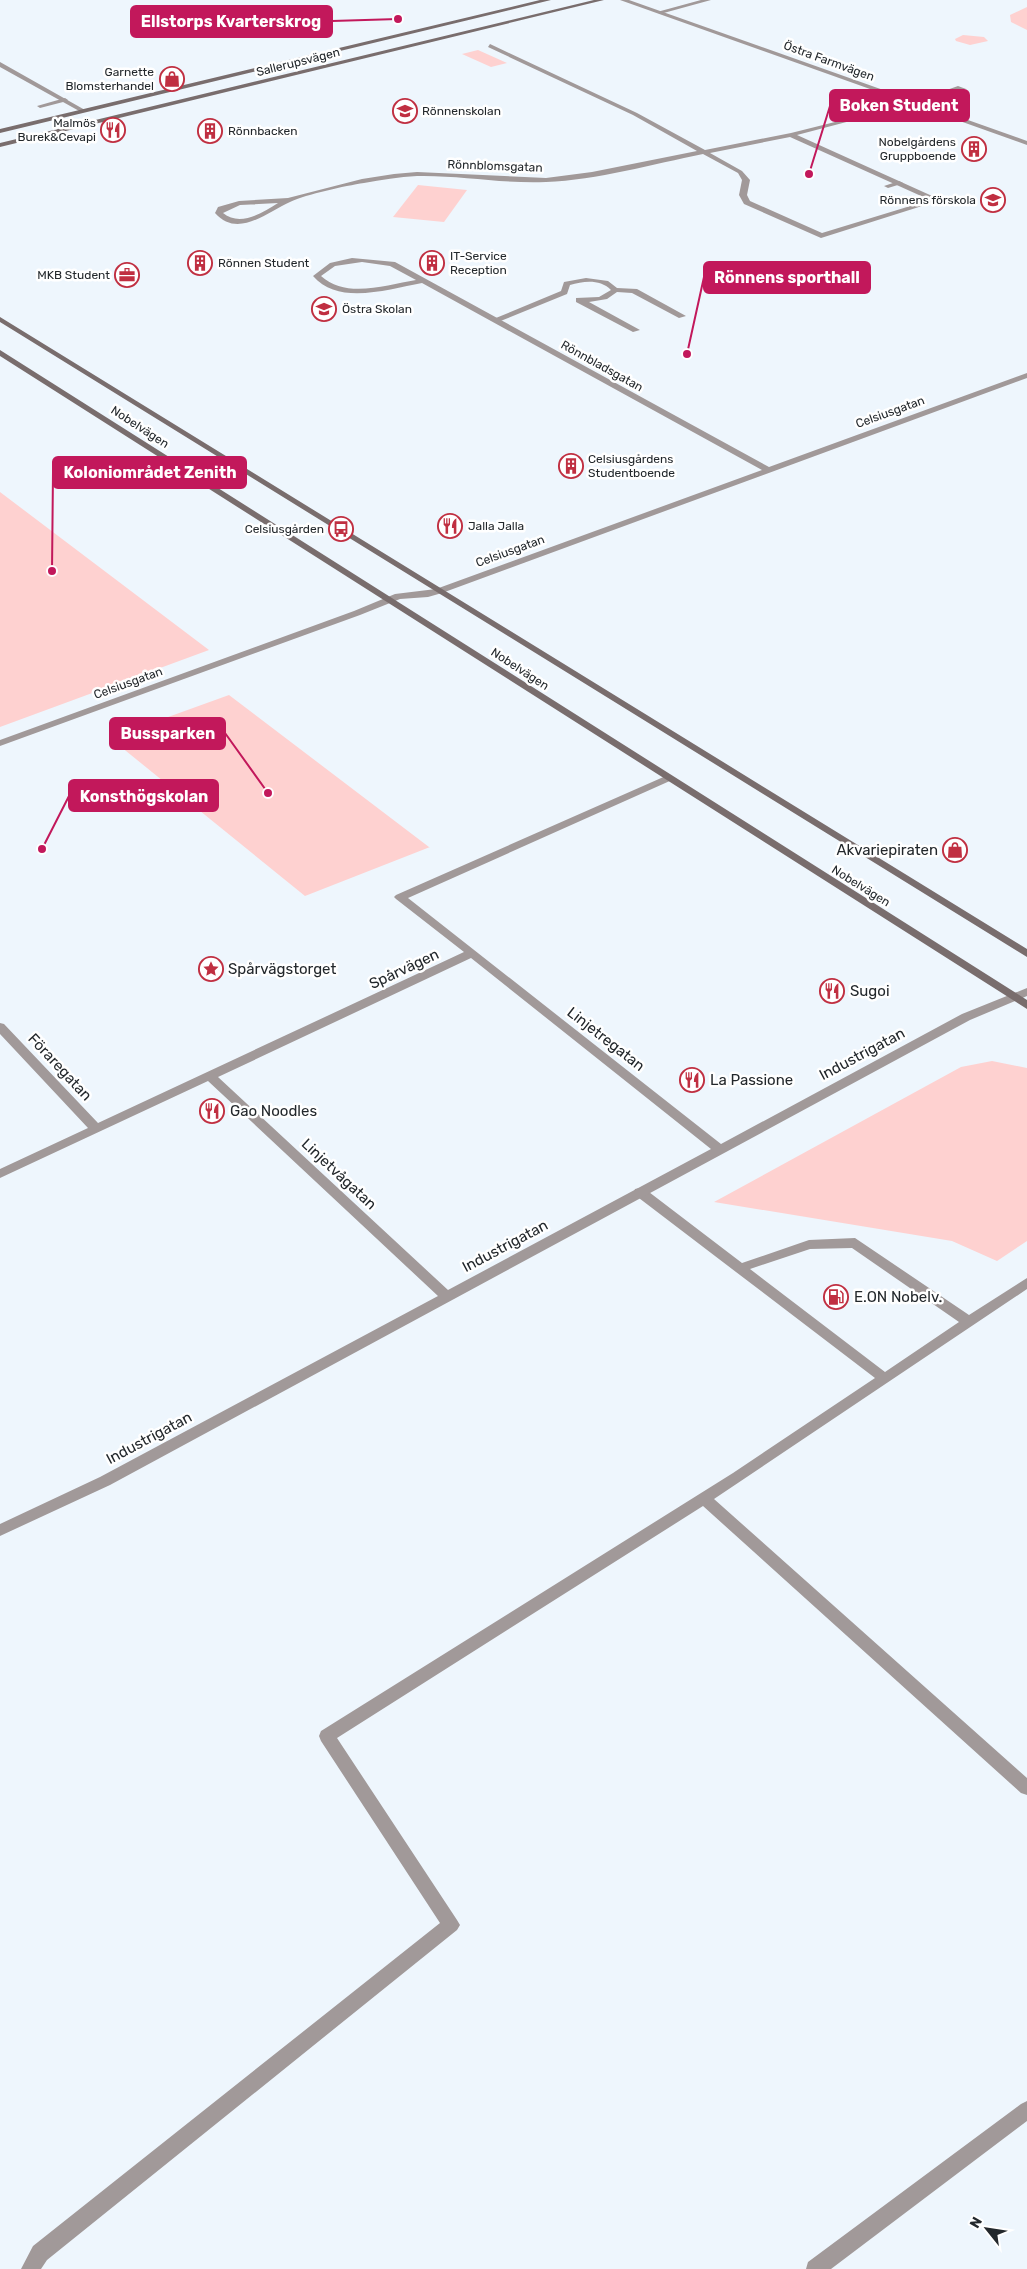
<svg xmlns="http://www.w3.org/2000/svg" width="1027" height="2269" font-family="Rubik,sans-serif">
<style>
.green{fill:#fed1d0}
.lines{fill:none;stroke-linecap:round;stroke-linejoin:round}
.service{fill:#a19999;fill-rule:evenodd}
.minor{fill:#a19999;fill-rule:evenodd}
.tertiary{fill:#a19999;fill-rule:evenodd}
.secondary{fill:#796d6d;fill-rule:evenodd}
.labels{text-anchor:middle;stroke-width:5;stroke-linejoin:round;paint-order:stroke}
.far-street-label{font-size:12px;fill:#23282c;stroke:#fff}
.far-poi-label{font-size:12px;fill:#23282c;stroke:#fff;text-anchor:start}
.poi-label{font-size:15px;fill:#23282c;stroke:#fff;text-anchor:start}
.street-label{font-size:15px;fill:#23282c;stroke:#fff}
.leader{fill:none;stroke:#c2185b;stroke-width:2}
.callout-dot{fill:#c2185b;stroke:#fff;stroke-width:2}
.callout{fill:#c2185b;stroke:#c2185b;stroke-width:2}
.callout-label{font-size:16px;text-anchor:middle;font-weight:bold;fill:#fff}
</style>
<rect width="100%" height="100%" fill="#eef6fd"/>
<path class="green" d="M1027 7V30L1011 22 1010 15Z
M963 35 984 37 988 41 970 45 956 41 955 39Z
M478 50 507 63 491 67 462 54Z
M418 185 467 190 444 222 393 217Z
M0 492 209 650 0 727Z
M229 695 429 847H430L305 896 110 738Z
M992 1061 1027 1068V1241L997 1261 952 1241 714 1202 961 1067Z"/>
<g class="lines">
<path class="service" d="M958 86 966 89 913 105 910 103Z
M65 98 68 100 67 101 40 108 37 106Z
M899 181 903 183 901 184 888 188 884 186Z
M586 278 608 281 617 288 637 289 686 316 679 318 632 293 617 292 607 299 589 302 640 330 633 332 576 302V298L599 297 611 290C600 279 584 281 570 285L567 294 498 322 491 320 561 291 564 282Z
M640 1188 645 1189 742 1263 809 1240 855 1238 969 1315 1027 1278V1289L714 1499 1027 1778V1795L1021 1793 703 1506 337 1738 457 1920 460 1925 457 1930 47 2260 41 2269H21L33 2246 440 1923 321 1741 319 1736 321 1731 733 1473 875 1378 635 1195 634 1192 635 1189ZM852 1248 959 1322 885 1372 750 1269 810 1249Z
M1027 2101V2121L831 2269H806L808 2262 1021 2104Z"/>
<path class="minor" d="M701 0H711L660 14 657 12Z
M490 44 637 113 705 150 791 133 915 102V104L797 135 941 200 821 238 744 204 739 195 742 180 738 173 703 154C653 164 597 180 546 182 503 184 460 175 417 176 399 177 381 180 364 183 345 186 307 194 290 202 267 212 238 239 215 213L218 207 239 201 288 198 362 179 394 174 417 172 546 178 592 172 697 151 633 115 488 47ZM790 137 930 200 822 233 750 201 747 195 750 180 742 171 710 153ZM278 203C262 213 240 227 223 213L240 205Z
M0 62 85 110 86 111 81 112 0 67Z
M352 258 395 262 769 467 1027 373V378L442 593 428 597 400 599 360 615 0 746V740L354 611 395 594 436 589 762 470 422 283C388 289 339 306 313 276L330 263ZM362 262 390 266 416 280C386 285 346 299 321 276L335 266Z
M668 775 673 778 672 780 408 898 721 1144 962 1014 1027 988V996L970 1020 110 1485 0 1536V1524L100 1477 438 1296 208 1081 0 1178V1169L88 1128 0 1034V1023L4 1024 98 1123 464 952 396 899 394 897 396 895ZM471 958 711 1149 448 1290 218 1077Z"/>
<path class="tertiary" d="M620 0H629L1027 141V145Z"/>
<path class="secondary" d="M540 0H551L0 133V129Z
M594 0H604L0 147V143Z
M0 317 1027 949V957L0 322Z
M0 350 1027 1000V1009L0 356Z"/>
</g>
<defs>
<symbol id="shop-ring" viewBox="-11 -11 22 22"><circle r="9.5" fill="#fff" stroke="#c02f41" stroke-width="1.5"/><path d="M-5-2.5h2.3a2.7 3.5 0 0 1 5.4 0H5L5.5 6h-11ZM-1.5-2.5h3a1.5 2.3 0 0 0-3 0Z" fill="#c02f41"/></symbol>
<symbol id="school-ring" viewBox="-11 -11 22 22"><circle r="9.5" fill="#fff" stroke="#c02f41" stroke-width="1.5"/><path d="M0-5L7-2L0 1L-7-2ZM-4 1L0 2.5L4 1V4Q0 6-4 4Z" fill="#c02f41"/></symbol>
<symbol id="restaurant-ring" viewBox="-11 -11 22 22"><circle r="9.5" fill="#fff" stroke="#c02f41" stroke-width="1.5"/><path d="M-5-6h1v4h1v-4h1v4h1v-4h1v5L-1.5 .5V6h-2V.5L-5-1ZM5-6V6H3V1.5H1.5Q1.5-4 5-6Z" fill="#c02f41"/></symbol>
<symbol id="building-ring" viewBox="-11 -11 22 22"><circle r="9.5" fill="#fff" stroke="#c02f41" stroke-width="1.5"/><path d="M-4-6H4V6H1V3H-1V6H-4ZM-2.5-4.3h1.7v1.8h-1.7ZM.8-4.3h1.7v1.8H.8ZM-2.5-1h1.7V.8h-1.7ZM.8-1h1.7V.8H.8Z" fill="#c02f41"/></symbol>
<symbol id="office-ring" viewBox="-11 -11 22 22"><circle r="9.5" fill="#fff" stroke="#c02f41" stroke-width="1.5"/><path d="M-6-3h4V-5.5h4V-3h4V5H-6ZM-1-4.5V-3h2v-1.5ZM-6 0V1H6V0Z" fill="#c02f41"/></symbol>
<symbol id="bus-ring" viewBox="-11 -11 22 22"><circle r="9.5" fill="#fff" stroke="#c02f41" stroke-width="1.5"/><path d="M-5-6H5V4H4V6H2V4H-2V6H-4V4H-5ZM-3.5-4V0h7V-4ZM-3.5 1.2v1.5H-2V1.2ZM2 1.2v1.5H3.5V1.2Z" fill="#c02f41"/></symbol>
<symbol id="sight-ring" viewBox="-11 -11 22 22"><circle r="9.5" fill="#fff" stroke="#c02f41" stroke-width="1.5"/><path d="M0-6L1.8-2.2L6-1.7L2.9 1.2L3.7 5.4L0 3.3L-3.7 5.4L-2.9 1.2L-6-1.7L-1.8-2.2Z" fill="#c02f41"/></symbol>
<symbol id="fuel-ring" viewBox="-11 -11 22 22"><circle r="9.5" fill="#fff" stroke="#c02f41" stroke-width="1.5"/><path d="M-5.5-6h7V0h2V4h1.3V-2.5L3-4.5l.8-.8L6-3V5H2.5V1h-1V6h-7ZM-4.2-4.7v3.2H.2V-4.7Z" fill="#c02f41"/></symbol>
</defs>
<g fill-rule="evenodd">
<use href="#shop-ring" x="158" y="65" width="28" height="28"/>
<use href="#school-ring" x="391" y="97" width="28" height="28"/>
<use href="#restaurant-ring" x="99" y="116" width="28" height="28"/>
<use href="#building-ring" x="196" y="117" width="28" height="28"/>
<use href="#building-ring" x="960" y="135" width="28" height="28"/>
<use href="#school-ring" x="979" y="186" width="28" height="28"/>
<use href="#building-ring" x="186" y="249" width="28" height="28"/>
<use href="#building-ring" x="418" y="249" width="28" height="28"/>
<use href="#office-ring" x="113" y="261" width="28" height="28"/>
<use href="#school-ring" x="310" y="295" width="28" height="28"/>
<use href="#building-ring" x="557" y="452" width="28" height="28"/>
<use href="#restaurant-ring" x="436" y="512" width="28" height="28"/>
<use href="#bus-ring" x="327" y="515" width="28" height="28"/>
<use href="#shop-ring" x="941" y="836" width="28" height="28"/>
<use href="#sight-ring" x="197" y="955" width="28" height="28"/>
<use href="#restaurant-ring" x="818" y="977" width="28" height="28"/>
<use href="#restaurant-ring" x="678" y="1066" width="28" height="28"/>
<use href="#restaurant-ring" x="198" y="1097" width="28" height="28"/>
<use href="#fuel-ring" x="822" y="1283" width="28" height="28"/>
</g>
<g class="labels">
<g class="far-street-label">
<text transform="translate(829 61) rotate(20)" y="4">Östra Farmvägen</text>
<text transform="translate(298 62) rotate(-14)" y="4">Sallerupsvägen</text>
<text transform="translate(495 166) rotate(2)" y="4">Rönnblomsgatan</text>
<text transform="translate(602 366) rotate(29)" y="4">Rönnbladsgatan</text>
<text transform="translate(890 412) rotate(-20)" y="4">Celsiusgatan</text>
<text transform="translate(140 427) rotate(33)" y="4">Nobelvägen</text>
<text transform="translate(510 551) rotate(-20)" y="4">Celsiusgatan</text>
<text transform="translate(520 669) rotate(33)" y="4">Nobelvägen</text>
<text transform="translate(128 683) rotate(-20)" y="4">Celsiusgatan</text>
<text transform="translate(861 886) rotate(32)" y="4">Nobelvägen</text>
</g>
<g class="far-poi-label">
<text x="154" y="76" text-anchor="end">Garnette<tspan x="154" dy="14">Blomsterhandel</tspan></text>
<text x="422" y="115">Rönnenskolan</text>
<text x="96" y="127" text-anchor="end">Malmös<tspan x="96" dy="14">Burek&amp;Cevapi</tspan></text>
<text x="228" y="135">Rönnbacken</text>
<text x="956" y="146" text-anchor="end">Nobelgårdens<tspan x="956" dy="14">Gruppboende</tspan></text>
<text x="976" y="204" text-anchor="end">Rönnens förskola</text>
<text x="450" y="260">IT-Service<tspan x="450" dy="14">Reception</tspan></text>
<text x="218" y="267">Rönnen Student</text>
<text x="110" y="279" text-anchor="end">MKB Student</text>
<text x="342" y="313">Östra Skolan</text>
<text x="588" y="463">Celsiusgårdens<tspan x="588" dy="14">Studentboende</tspan></text>
<text x="468" y="530">Jalla Jalla</text>
<text x="324" y="533" text-anchor="end">Celsiusgården</text>
</g>
<g class="poi-label">
<text x="938" y="855" text-anchor="end">Akvariepiraten</text>
<text x="228" y="974">Spårvägstorget</text>
<text x="850" y="996">Sugoi</text>
<text x="710" y="1085">La Passione</text>
<text x="230" y="1116">Gao Noodles</text>
<text x="854" y="1302">E.ON Nobelv.</text>
</g>
<g class="street-label">
<text transform="translate(404 969) rotate(-25)" y="5">Spårvägen</text>
<text transform="translate(606 1039) rotate(38)" y="5">Linjetregatan</text>
<text transform="translate(862 1054) rotate(-28)" y="5">Industrigatan</text>
<text transform="translate(60 1067) rotate(47)" y="5">Föraregatan</text>
<text transform="translate(339 1174) rotate(43)" y="5">Linjetvågatan</text>
<text transform="translate(505 1246) rotate(-28)" y="5">Industrigatan</text>
<text transform="translate(149 1438) rotate(-28)" y="5">Industrigatan</text>
</g>
</g>
<path class="leader" d="M398 19L332 21M809 174L830 106M687 354L704 277M52 571L53 472M268 793L225 733M42 849L69 796"/>
<g class="callout-dot">
<circle cx="398" cy="19" r="5"/>
<circle cx="809" cy="174" r="5"/>
<circle cx="687" cy="354" r="5"/>
<circle cx="52" cy="571" r="5"/>
<circle cx="268" cy="793" r="5"/>
<circle cx="42" cy="849" r="5"/>
</g>
<g class="callout">
<rect x="131" y="6" width="201" height="31" rx="5"/>
<rect x="830" y="90" width="139" height="31" rx="5"/>
<rect x="704" y="262" width="166" height="31" rx="5"/>
<rect x="53" y="457" width="193" height="31" rx="5"/>
<rect x="110" y="718" width="115" height="31" rx="5"/>
<rect x="69" y="780" width="149" height="31" rx="5"/>
</g>
<g class="callout-label">
<text x="231" y="27">Ellstorps Kvarterskrog</text>
<text x="899" y="111">Boken Student</text>
<text x="787" y="283">Rönnens sporthall</text>
<text x="150" y="478">Koloniområdet Zenith</text>
<text x="168" y="739">Bussparken</text>
<text x="144" y="802">Konsthögskolan</text>
</g>
<g transform="translate(987 2229) rotate(300)" stroke="#ffffff" stroke-width="4" paint-order="stroke">
<path d="M0-4L9 19L0 12L-9 19Z" fill="#23282c"/>
<text y="-8" font-size="14" font-weight="bold" text-anchor="middle" fill="#23282c">N</text>
</g>
</svg>
